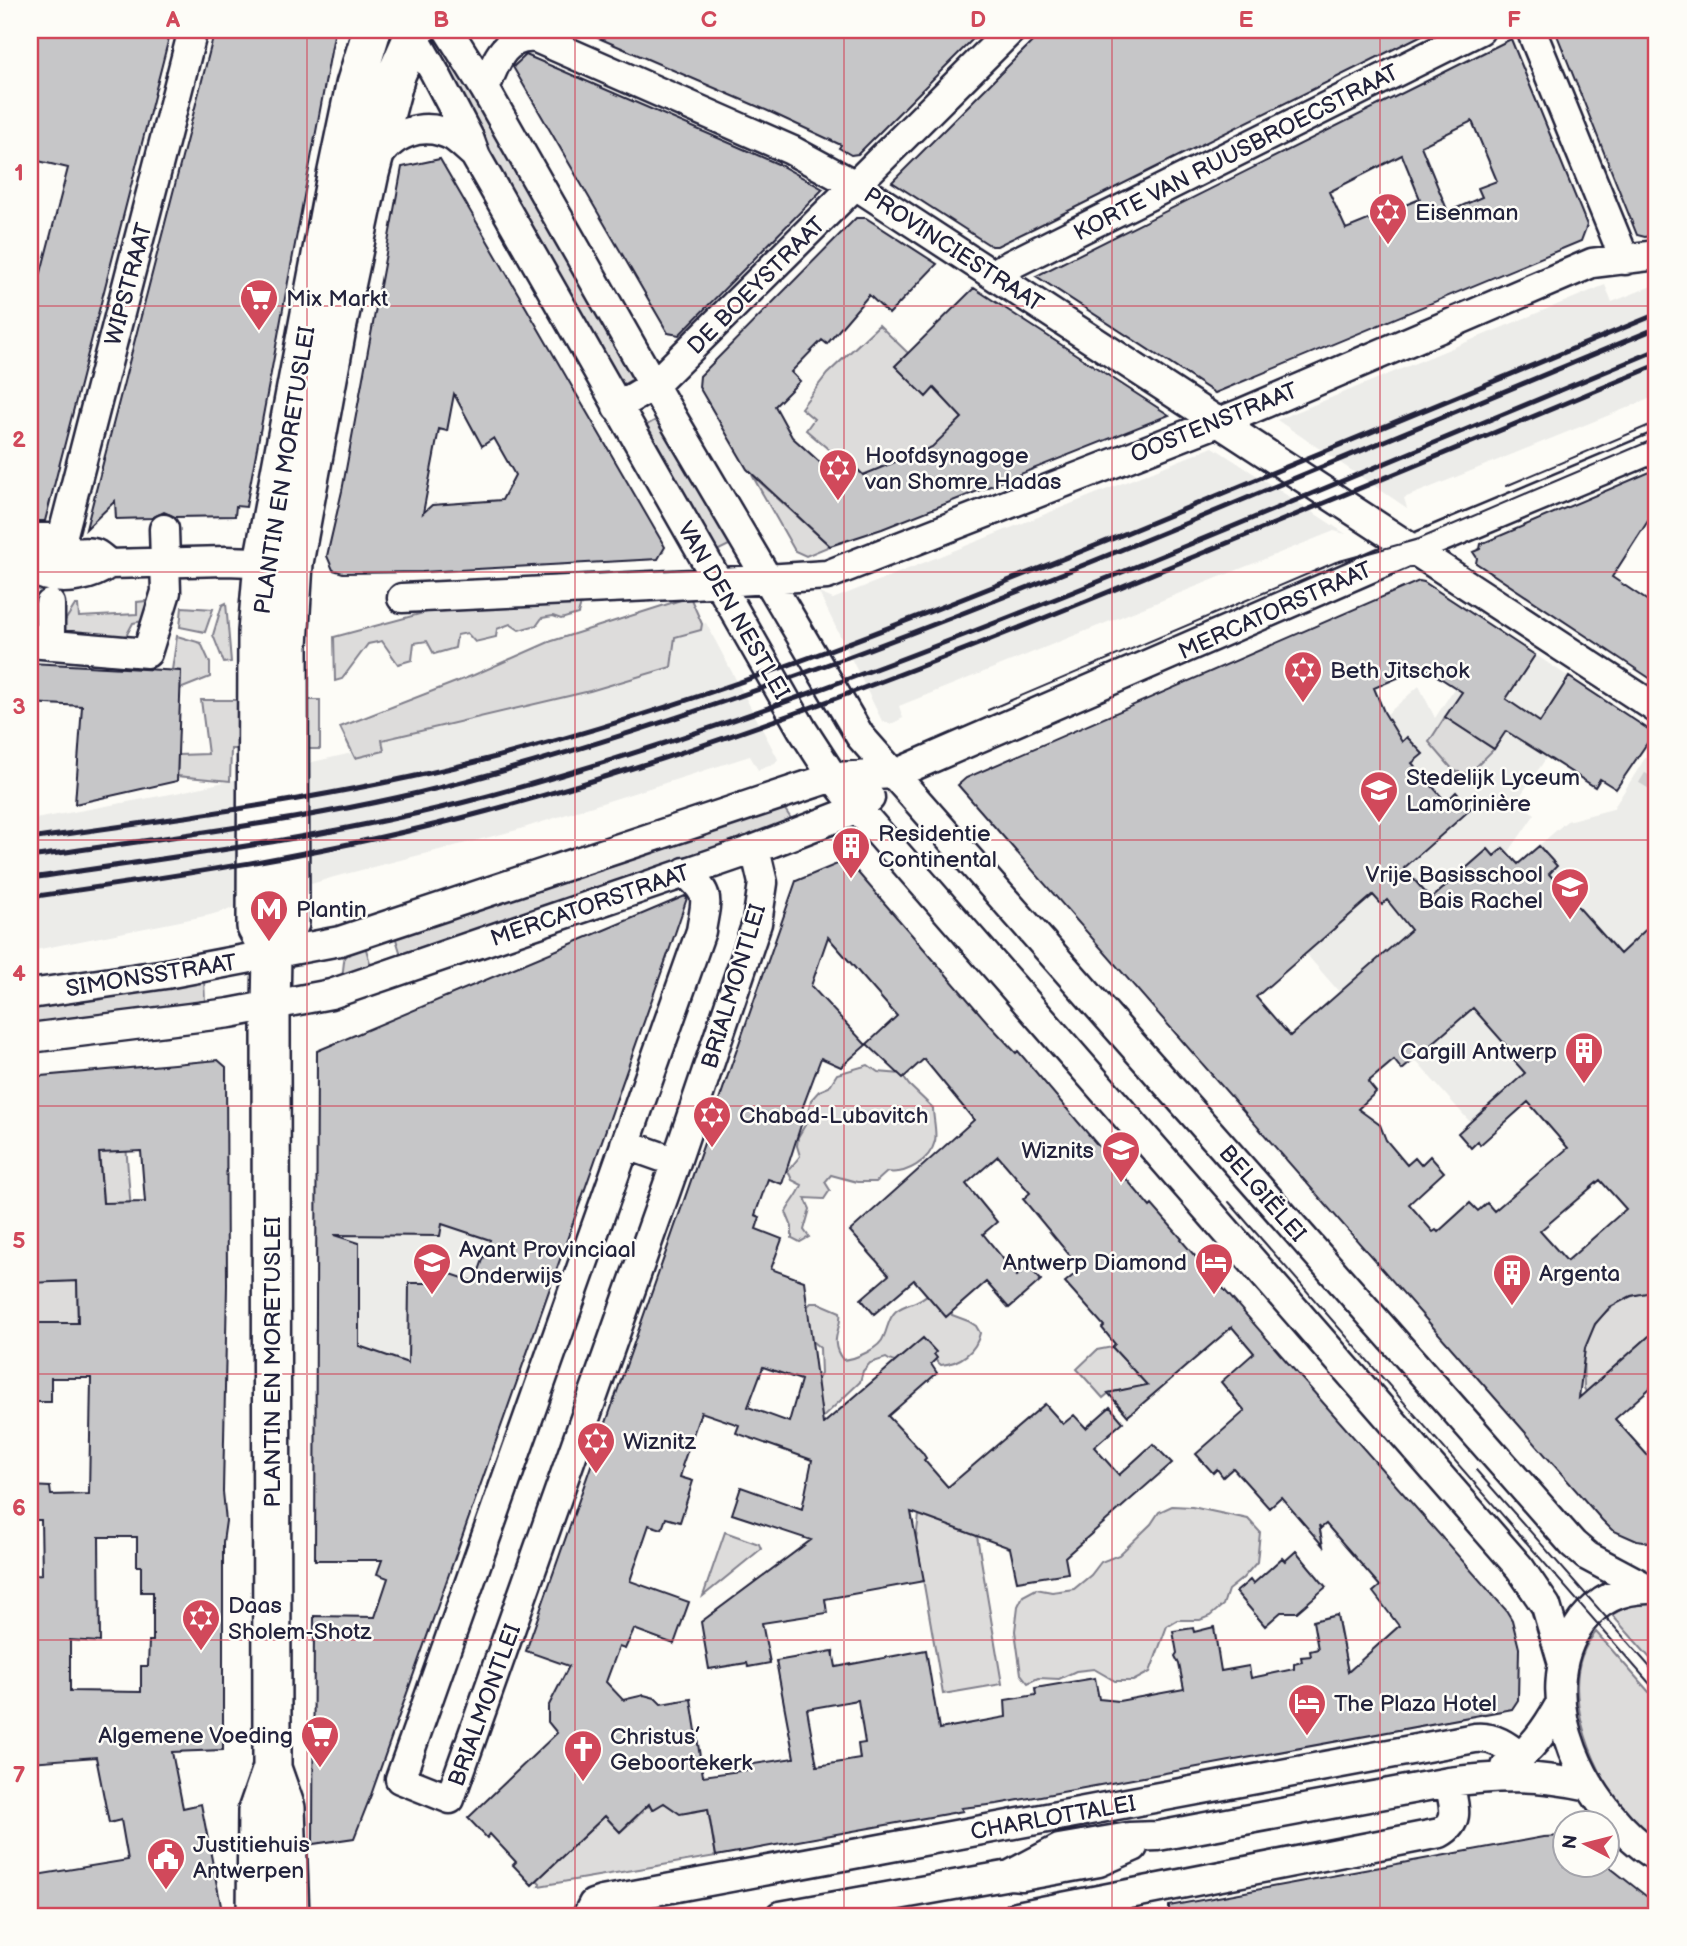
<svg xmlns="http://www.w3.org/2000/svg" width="1687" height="1946" font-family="'Balsamiq Sans',sans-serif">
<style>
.built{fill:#ecece9}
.green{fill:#dddcdb;stroke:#807f8b;stroke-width:2}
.building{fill:#c6c6c8;stroke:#22223b;stroke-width:2;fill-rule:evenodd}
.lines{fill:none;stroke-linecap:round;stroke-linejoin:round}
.minor-tunnel{stroke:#d1d0d1;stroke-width:28;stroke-dasharray:28 14;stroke-linecap:butt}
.minor-casing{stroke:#22223b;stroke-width:33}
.major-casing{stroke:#22223b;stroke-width:42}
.minor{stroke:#fdfcf7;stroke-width:28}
.major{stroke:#fdfcf7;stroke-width:37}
.tram{stroke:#22223b;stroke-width:2}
.rail{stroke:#22223b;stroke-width:5}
.grid{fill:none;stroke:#d1495b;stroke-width:2;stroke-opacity:0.55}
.labels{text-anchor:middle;stroke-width:5;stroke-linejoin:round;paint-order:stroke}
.street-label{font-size:23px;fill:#22223b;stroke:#fdfcf7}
.poi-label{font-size:23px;fill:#22223b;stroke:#fdfcf7;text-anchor:start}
.neatline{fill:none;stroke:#d1495b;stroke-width:2.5}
.grid-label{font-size:23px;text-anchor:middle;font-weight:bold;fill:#d1495b}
</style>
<rect width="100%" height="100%" fill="#fdfcf7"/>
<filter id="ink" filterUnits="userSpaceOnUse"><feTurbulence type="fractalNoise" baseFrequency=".0143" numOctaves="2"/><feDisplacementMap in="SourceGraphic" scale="14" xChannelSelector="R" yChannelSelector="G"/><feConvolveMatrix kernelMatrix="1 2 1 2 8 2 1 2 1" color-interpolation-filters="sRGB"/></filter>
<g filter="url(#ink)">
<path class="built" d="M1657 284V400L1654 397 1404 498 1407 508 1277 420 1605 285 1612 302Z
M1213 447 1346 534 1334 531 899 706 903 718 891 724 882 721 819 593 833 599Z
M706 623 778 759 775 764 758 770 750 756 517 830 334 877 210 915 30 951V820L176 793 352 753 355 758 383 752 381 740 590 691 671 667 675 637 701 630 702 624Z
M1494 627 1569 677 1526 743 1547 757 1516 802 1535 814 1508 853 1517 865 1567 821 1613 809 1657 739V954H1646V966L1470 1122 1414 1059 1354 1009 1227 863 1377 696 1386 715 1419 686 1435 718Z
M444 1213 491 1230 502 1421 317 1355 318 1234 440 1236Z"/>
<path class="green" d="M451 61 636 377 622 385 441 69Z
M879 325 908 353 895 366 926 396 934 388 962 418 927 453 923 451 881 467 870 481 858 470 855 472 806 430 814 419 801 408 827 374Z
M661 417 731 544 717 551 647 425Z
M752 475 830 546 806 556 795 551Z
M690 597 702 624 701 630 675 637 671 667 590 691 382 740 384 751 355 758 340 727 474 675 549 642Z
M156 600 148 620 133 623 125 638 56 635 75 605H78L79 617 137 614V602Z
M226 603 231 662 224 663 213 635 222 605Z
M581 604 578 614 561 619 553 616 542 618 537 625 519 630 510 624 497 629 496 637 475 642 467 633 457 635 455 648 434 654 427 641 414 643 412 660 398 664 382 641 368 644 342 679 335 681 334 637 427 612Z
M182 607 213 609 205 632 180 627Z
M177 636 201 643 210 663V677L180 689 181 671 172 670Z
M201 700H320V749H231L230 781 177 776 178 755 208 754Z
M1445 717 1494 749 1469 774 1454 771 1429 742Z
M784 808 794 823 402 958 395 936Z
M365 946 372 969 342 979 345 953Z
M204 979 205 1003 30 1026V1005Z
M868 1065 878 1072 901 1074 909 1085 933 1108C933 1118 937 1132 935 1141 930 1161 906 1175 887 1172L876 1182H857L831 1175 825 1182 830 1190 824 1199 805 1198 810 1209 804 1230 809 1237 800 1242 792 1238V1227L786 1212C791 1202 798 1196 802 1185L792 1180 788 1171 800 1156 797 1146 798 1137 805 1125 811 1100 819 1091 829 1087 837 1074Z
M125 1131 136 1278 107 1252 99 1148Z
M30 1242H33L52 1282 77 1281 78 1323H30V1314H36L37 1284H30V1273H34V1264L30 1263Z
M1657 1292V1329L1586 1392 1584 1388C1584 1376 1582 1362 1585 1349 1592 1315 1623 1292 1657 1292Z
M929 1293 950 1303 952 1315 968 1321 976 1326 980 1333C976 1352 960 1363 941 1365L931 1356C916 1359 899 1368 886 1358L870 1363 863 1371 860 1382 819 1421 804 1401 821 1374 820 1348 807 1337 801 1312 811 1303H819L840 1312C843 1329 827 1340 843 1360 855 1359 880 1349 884 1336 888 1328 888 1318 896 1311 907 1302 917 1305 929 1293Z
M1112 1347 1148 1385 1109 1393 1103 1398 1077 1369 1097 1350Z
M1172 1506 1192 1507 1248 1519 1260 1532 1257 1562 1243 1578 1228 1590 1223 1605 1210 1616 1200 1620H1177L1167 1626 1150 1672 1133 1681H1115L1094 1669 1076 1671 1059 1679 1038 1678 1028 1683 1021 1674 1015 1631 1018 1606 1023 1596 1036 1589 1052 1592 1074 1589 1091 1575 1101 1562 1119 1555 1151 1524 1159 1512Z
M919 1515 977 1536 1002 1684 943 1694 916 1539Z
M725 1532 759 1544 761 1549 703 1596Z
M1646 1602 1657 1603V1666L1612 1615 1631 1604Z
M1596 1632 1657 1701V1841C1647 1832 1634 1823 1625 1812 1591 1768 1554 1679 1596 1632Z
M658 1800 684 1813 708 1809 716 1856 539 1886 540 1883 537 1880 605 1816 620 1832 643 1811V1808L650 1806Z"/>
<path class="building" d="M30 30H171L45 521H30V315L68 168 30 159Z
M215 30H335L246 507 236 506 235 516 175 517 164 512 152 518 116 519 115 501 86 529Z
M580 30H982L858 154 851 155 839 148 841 145 768 111Z
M1044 30H1432L1034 228 997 246H991L892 182Z
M1555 30H1657V233L1645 237 1637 235Z
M1511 39 1587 225 1581 241 1215 393 1036 276ZM1472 121 1497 181 1478 188 1482 197 1448 212 1421 146ZM1402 155 1420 199 1346 229 1329 192Z
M526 55 778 164 823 189 679 335 668 333 513 67Z
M440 159 665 547 658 559 422 572 343 573 333 570 327 556 342 491 402 167ZM454 394 482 446 494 438 515 475 502 500 432 505 423 513 439 429 447 431Z
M856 218H866L937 264 889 314 869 295 827 344 822 340 791 372 800 381 775 406 792 437 844 484 858 470 863 475 932 447 962 418 934 388 926 397 895 366 974 288 1169 415 882 529 830 546 747 469 699 387 700 376Z
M1657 469V507L1612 577 1657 607V683L1476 563 1477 558 1473 552 1480 549 1481 544Z
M1419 581 1424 582 1535 655 1506 699 1540 722 1569 677 1654 733 1616 789 1600 779 1595 787 1506 731 1494 749 1445 717 1462 692 1423 667 1374 688 1384 712 1402 742 1407 737 1423 754 1412 763 1446 802 1456 792 1471 809 1404 868 1431 899 1488 849 1494 856 1503 848 1518 864 1539 846 1557 866 1549 874 1620 954 1657 919V1291L1631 1296 1610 1307 1595 1324 1585 1348 1579 1398 1657 1329V1382L1615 1419 1657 1466V1544L1637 1541 1612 1530 1602 1520 958 785 966 778ZM1373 895 1382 905 1387 900 1411 930 1290 1036 1256 997ZM1473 1008 1511 1051 1508 1054 1525 1073 1458 1133 1471 1148 1478 1141 1480 1145 1528 1102 1568 1148 1494 1211 1487 1203 1478 1211 1470 1203 1438 1232 1436 1230 1433 1232 1409 1204 1444 1172 1430 1156 1421 1165 1415 1158 1407 1165 1386 1140 1380 1125 1358 1109 1376 1092 1368 1082 1394 1060 1402 1070ZM1600 1180 1626 1209 1567 1261 1540 1231Z
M30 663 181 671 177 781 75 804 82 706 30 703Z
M847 860 989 1024 1016 1053 1018 1051 1150 1207 1152 1205 1182 1239 1181 1240 1281 1355 1506 1610 1512 1620 1519 1648 1518 1700 1512 1709 997 1804 961 1808 963 1811 716 1856 708 1809 680 1814 664 1803 652 1810 649 1804 620 1832 605 1816 532 1885 513 1865 516 1862 490 1834 487 1838 468 1818 557 1733 548 1722V1707L569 1666 526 1651 796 881ZM828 937 897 1016 867 1044 903 1078 924 1059 974 1120 850 1231 889 1275 861 1299 874 1314 914 1280 946 1317 986 1282 1009 1308 1041 1280 1028 1266 1017 1276 983 1234 997 1222 966 1184 998 1156 1030 1193 1023 1199 1081 1269 1065 1282 1104 1326 1102 1328 1115 1344 1112 1347 1147 1385 1108 1393 1128 1416 1232 1327 1254 1353 1221 1382 1245 1411 1196 1454 1213 1473 1217 1469 1223 1477 1233 1468 1269 1508 1281 1497 1323 1546 1319 1525 1321 1528 1326 1524 1380 1586 1373 1592 1399 1626 1348 1672 1337 1615 1313 1621 1318 1649 1310 1651 1311 1656 1301 1657 1302 1662 1294 1664V1669L1251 1678 1249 1666 1221 1671 1214 1627 1194 1632 1193 1628 1173 1631 1177 1653 1175 1656 1179 1664 1184 1689 1119 1701 1099 1699 1095 1678 1035 1688 1036 1695 1005 1700 1006 1717 939 1729 926 1650 836 1667 833 1651 776 1661 794 1758 747 1765 748 1770 703 1776 691 1699 661 1704 655 1698 644 1695 623 1700 606 1682 619 1647 625 1649 634 1629 674 1644 689 1602 630 1581 649 1525 662 1529 666 1518 680 1522 693 1481 680 1477 683 1467 682 1466 701 1412 739 1425 736 1433 812 1460 802 1509 741 1487 732 1514 811 1540 701 1622 709 1669 747 1663 748 1667 770 1663 762 1623 827 1613 825 1599 924 1581 911 1512 1010 1548 1017 1581 1068 1573 1065 1557 1172 1463 1153 1444 1119 1475 1094 1447 1123 1422 1110 1407 1086 1428 1074 1415 1063 1424 1045 1404 948 1487 924 1460 926 1458 922 1452 888 1416 937 1373 931 1364 937 1358 934 1354 936 1352 923 1338 823 1424 804 1281 771 1269 782 1239 756 1229 760 1217 755 1215 768 1179 782 1184 802 1122 799 1117 821 1058 841 1067 866 1045 811 986ZM763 1367 801 1380 789 1422 748 1407ZM858 1700 865 1743 858 1744 860 1759 817 1766 807 1709Z
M685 896 687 898 670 948 371 1795 354 1838 313 1844 314 1616 375 1617 388 1578 377 1574 382 1560H315L317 1051ZM442 1224 490 1240 475 1282 433 1268 430 1283H409L408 1363 359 1346V1243L334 1235 440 1236Z
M218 1060 226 1067 227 1285 223 1492 226 1521 223 1542V1750L172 1752 183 1808 201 1804 223 1916H30V1876L128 1860 121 1820 109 1823 96 1757 30 1762V1575L42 1574 41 1520H30V1486L50 1487 51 1495 89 1494 91 1378H51V1402H30V1323H78L77 1281 30 1283V1077ZM141 1151 145 1202 103 1203 99 1153ZM99 1537H137V1566H141V1592H153V1641H149L148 1666H141V1692L70 1691V1640L100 1642Z
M1296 1551 1326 1587 1297 1612H1281L1265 1626 1236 1592 1250 1580 1253 1584 1282 1558 1285 1561Z
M1564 1836V1866H1608L1646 1896 1657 1901V1916H1169V1906L1543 1837Z"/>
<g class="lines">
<path class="minor-tunnel" d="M1651 790 1657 780"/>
<defs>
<path id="minor" d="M410 30 435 73 469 138 476 157 802 729 833 777 858 809 1520 1568 1546 1606 1563 1664
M448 30 485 89 662 400 860 736 1573 1544 1587 1556 1649 1589
M1531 30 1625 260
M485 89C495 63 504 34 536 38L791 150 857 186 1657 709
M374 164C389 134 423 119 454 137 461 142 468 149 475 155
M992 274 1480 30
M617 407 654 385 1011 30
M30 538H62L72 553
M62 538 193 30
M42 564C49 556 85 549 96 554 100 556 105 561 109 564
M30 572C37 572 40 574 47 576 68 581 92 576 109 564L226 561 281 563
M402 598 693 584 827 575 1242 413 1592 263 1657 255
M50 604V645
M30 643 147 653 166 592 164 529
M685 872C712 896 706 898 701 931L400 1779 450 1799 676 1162 757 923 763 883 755 849
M30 994 166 974 340 941 833 777 895 774 1414 549 1657 447
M30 1038 230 1013 331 994 755 849 858 809 870 798
M625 1144 676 1162
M1652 1589C1623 1588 1600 1598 1582 1621 1526 1697 1588 1813 1657 1857
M1506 1767C1531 1751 1546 1729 1560 1704
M1010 1875 1059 1849 1129 1837 1158 1836 1449 1782C1502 1775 1538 1775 1590 1786
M587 1916 593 1904 602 1901 1475 1738C1494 1736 1507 1746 1521 1757
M780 1916 1010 1875 1022 1876 1099 1862 1133 1847
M1017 1916 1440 1833C1462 1821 1453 1804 1449 1782"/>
<path id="major" d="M272 956 256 927 257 632 263 562 336 176 355 85 372 30
M256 1916 257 1811 272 1768
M290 1916 286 1808 272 1768 271 1006 272 956 290 923 289 645 294 563 337 329 370 173 396 75 416 30"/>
</defs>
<use href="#minor" class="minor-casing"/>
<use href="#major" class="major-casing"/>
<use href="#minor" class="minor"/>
<use href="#major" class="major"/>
<path class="tram" d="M1506 486 1657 422
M988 710 1336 562 1419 539 1657 438
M1229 1202 1657 1692
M1476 1470 1657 1675"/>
<path class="rail" d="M30 839C181 818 332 798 480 761 695 707 902 624 1107 541 1291 466 1474 390 1657 314
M30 857C183 835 339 817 488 775 730 708 963 615 1194 520 1349 456 1503 392 1657 328
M30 878C184 856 338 836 488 796 702 738 910 658 1115 575 1296 501 1476 425 1657 350
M30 897C184 875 337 852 488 811 704 752 915 671 1123 586 1301 514 1479 439 1657 365"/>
</g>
</g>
<path class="grid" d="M307 30V1916M575 30V1916M844 30V1916M1112 30V1916M1380 30V1916M30 306H1657M30 572H1657M30 840H1657M30 1106H1657M30 1374H1657M30 1640H1657"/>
<defs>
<symbol id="synagogue-pin" viewBox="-11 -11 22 30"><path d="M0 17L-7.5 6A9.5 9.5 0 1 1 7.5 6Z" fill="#d1495b" stroke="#fdfcf7"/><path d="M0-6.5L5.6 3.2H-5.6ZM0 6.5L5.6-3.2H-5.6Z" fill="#fff"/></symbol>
<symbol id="supermarket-pin" viewBox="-11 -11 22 30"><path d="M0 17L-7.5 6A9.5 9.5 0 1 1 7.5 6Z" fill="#d1495b" stroke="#fdfcf7"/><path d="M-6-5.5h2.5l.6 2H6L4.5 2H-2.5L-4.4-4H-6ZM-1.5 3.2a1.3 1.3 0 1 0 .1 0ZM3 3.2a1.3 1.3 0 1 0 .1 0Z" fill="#fff"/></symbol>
<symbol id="school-pin" viewBox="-11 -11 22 30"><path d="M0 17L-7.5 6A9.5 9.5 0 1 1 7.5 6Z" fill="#d1495b" stroke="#fdfcf7"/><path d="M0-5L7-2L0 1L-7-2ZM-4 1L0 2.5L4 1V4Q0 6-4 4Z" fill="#fff"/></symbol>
<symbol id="building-pin" viewBox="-11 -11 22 30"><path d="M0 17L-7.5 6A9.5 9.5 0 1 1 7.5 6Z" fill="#d1495b" stroke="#fdfcf7"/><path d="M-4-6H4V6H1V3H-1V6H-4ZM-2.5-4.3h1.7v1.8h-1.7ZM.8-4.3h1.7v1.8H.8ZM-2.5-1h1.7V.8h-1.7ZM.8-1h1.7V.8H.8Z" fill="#fff"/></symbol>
<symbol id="metro-pin" viewBox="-11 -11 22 30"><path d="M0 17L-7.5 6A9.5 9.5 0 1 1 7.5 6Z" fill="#d1495b" stroke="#fdfcf7"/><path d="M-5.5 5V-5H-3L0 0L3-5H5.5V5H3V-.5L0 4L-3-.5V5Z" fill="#fff"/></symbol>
<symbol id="hotel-pin" viewBox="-11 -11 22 30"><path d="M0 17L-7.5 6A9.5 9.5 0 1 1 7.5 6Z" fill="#d1495b" stroke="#fdfcf7"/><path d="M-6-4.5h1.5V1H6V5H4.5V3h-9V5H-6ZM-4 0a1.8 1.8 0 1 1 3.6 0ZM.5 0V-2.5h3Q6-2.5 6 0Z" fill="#fff"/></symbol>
<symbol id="church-pin" viewBox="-11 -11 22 30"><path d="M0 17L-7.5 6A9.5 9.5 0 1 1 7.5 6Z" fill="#d1495b" stroke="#fdfcf7"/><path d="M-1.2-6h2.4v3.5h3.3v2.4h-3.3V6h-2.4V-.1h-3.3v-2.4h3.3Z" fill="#fff"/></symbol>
<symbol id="civic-pin" viewBox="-11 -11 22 30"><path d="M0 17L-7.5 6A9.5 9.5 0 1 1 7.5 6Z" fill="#d1495b" stroke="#fdfcf7"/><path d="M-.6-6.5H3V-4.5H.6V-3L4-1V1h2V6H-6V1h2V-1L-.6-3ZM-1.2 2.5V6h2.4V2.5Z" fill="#fff"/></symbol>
</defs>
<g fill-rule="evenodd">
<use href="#synagogue-pin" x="1366" y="190" width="44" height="60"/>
<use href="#supermarket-pin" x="237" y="276" width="44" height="60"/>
<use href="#synagogue-pin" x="816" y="446" width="44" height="60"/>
<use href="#synagogue-pin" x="1281" y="648" width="44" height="60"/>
<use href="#school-pin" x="1357" y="768" width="44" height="60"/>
<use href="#building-pin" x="829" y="824" width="44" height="60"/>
<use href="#school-pin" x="1548" y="865" width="44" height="60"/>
<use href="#metro-pin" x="247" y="887" width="44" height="60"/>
<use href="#building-pin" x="1562" y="1029" width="44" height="60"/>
<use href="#synagogue-pin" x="690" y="1093" width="44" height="60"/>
<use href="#school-pin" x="1099" y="1128" width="44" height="60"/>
<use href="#school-pin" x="410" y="1240" width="44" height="60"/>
<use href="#hotel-pin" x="1192" y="1240" width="44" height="60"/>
<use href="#building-pin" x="1490" y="1251" width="44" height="60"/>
<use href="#synagogue-pin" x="574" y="1419" width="44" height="60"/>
<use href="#synagogue-pin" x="179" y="1596" width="44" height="60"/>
<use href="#hotel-pin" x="1285" y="1681" width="44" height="60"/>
<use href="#supermarket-pin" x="298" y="1713" width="44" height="60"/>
<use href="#church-pin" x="561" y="1727" width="44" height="60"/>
<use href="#civic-pin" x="144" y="1835" width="44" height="60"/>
</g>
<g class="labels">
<g class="street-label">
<text transform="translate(1236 152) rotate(-27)" y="8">KORTE VAN RUUSBROECSTRAAT</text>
<text transform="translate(954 249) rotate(33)" y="8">PROVINCIESTRAAT</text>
<text transform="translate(128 284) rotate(-75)" y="8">WIPSTRAAT</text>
<text transform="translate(756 285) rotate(-45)" y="8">DE BOEYSTRAAT</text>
<text transform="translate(1214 422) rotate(-22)" y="8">OOSTENSTRAAT</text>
<text transform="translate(284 470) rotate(-81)" y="8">PLANTIN EN MORETUSLEI</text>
<text transform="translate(734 610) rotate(60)" y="8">VAN DEN NESTLEI</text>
<text transform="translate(1275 610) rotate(-24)" y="8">MERCATORSTRAAT</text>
<text transform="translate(590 905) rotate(-19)" y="8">MERCATORSTRAAT</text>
<text transform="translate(151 975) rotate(-9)" y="8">SIMONSSTRAAT</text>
<text transform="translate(733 986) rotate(-73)" y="8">BRIALMONTLEI</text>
<text transform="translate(1263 1193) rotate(49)" y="8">BELGIËLEI</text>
<text transform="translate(272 1362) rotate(-90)" y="8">PLANTIN EN MORETUSLEI</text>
<text transform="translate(484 1705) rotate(-70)" y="8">BRIALMONTLEI</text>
<text transform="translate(1053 1817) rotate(-10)" y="8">CHARLOTTALEI</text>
</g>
<g class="poi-label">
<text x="1415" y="220">Eisenman</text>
<text x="286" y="306">Mix Markt</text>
<text x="865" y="463">Hoofdsynagoge<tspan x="865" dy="26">van Shomre Hadas</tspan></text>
<text x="1330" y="678">Beth Jitschok</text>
<text x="1406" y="785">Stedelijk Lyceum<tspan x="1406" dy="26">Lamorinière</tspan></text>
<text x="878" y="841">Residentie<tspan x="878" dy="26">Continental</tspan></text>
<text x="1543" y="882" text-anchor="end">Vrije Basisschool<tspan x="1543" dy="26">Bais Rachel</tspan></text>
<text x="296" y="917">Plantin</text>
<text x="1557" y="1059" text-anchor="end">Cargill Antwerp</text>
<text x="739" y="1123">Chabad-Lubavitch</text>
<text x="1094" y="1158" text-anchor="end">Wiznits</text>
<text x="459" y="1257">Avant Provinciaal<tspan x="459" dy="26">Onderwijs</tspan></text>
<text x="1187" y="1270" text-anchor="end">Antwerp Diamond</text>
<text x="1539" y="1281">Argenta</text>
<text x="623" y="1449">Wiznitz</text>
<text x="228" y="1613">Daas<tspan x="228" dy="26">Sholem-Shotz</tspan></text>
<text x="1334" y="1711">The Plaza Hotel</text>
<text x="293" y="1743" text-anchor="end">Algemene Voeding</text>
<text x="610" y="1744">Christus’<tspan x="610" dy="26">Geboortekerk</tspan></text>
<text x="193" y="1852">Justitiehuis<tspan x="193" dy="26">Antwerpen</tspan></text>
</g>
</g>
<rect width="1687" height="1946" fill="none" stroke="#fdfcf7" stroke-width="77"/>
<g transform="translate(1586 1844) rotate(277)"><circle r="33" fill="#fdfcf7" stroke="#a5a5ac" stroke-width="2"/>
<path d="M0-5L12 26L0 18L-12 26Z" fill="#d1495b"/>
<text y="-10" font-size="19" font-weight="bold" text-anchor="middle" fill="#22223b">N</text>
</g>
<rect x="38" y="38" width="1610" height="1870" class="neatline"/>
<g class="grid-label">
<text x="173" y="27">A</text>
<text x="441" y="27">B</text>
<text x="709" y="27">C</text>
<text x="978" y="27">D</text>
<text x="1246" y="27">E</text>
<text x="1514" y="27">F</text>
<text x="19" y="180">1</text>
<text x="19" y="447">2</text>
<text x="19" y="714">3</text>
<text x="19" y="981">4</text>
<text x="19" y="1248">5</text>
<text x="19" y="1515">6</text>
<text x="19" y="1782">7</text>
</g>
</svg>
